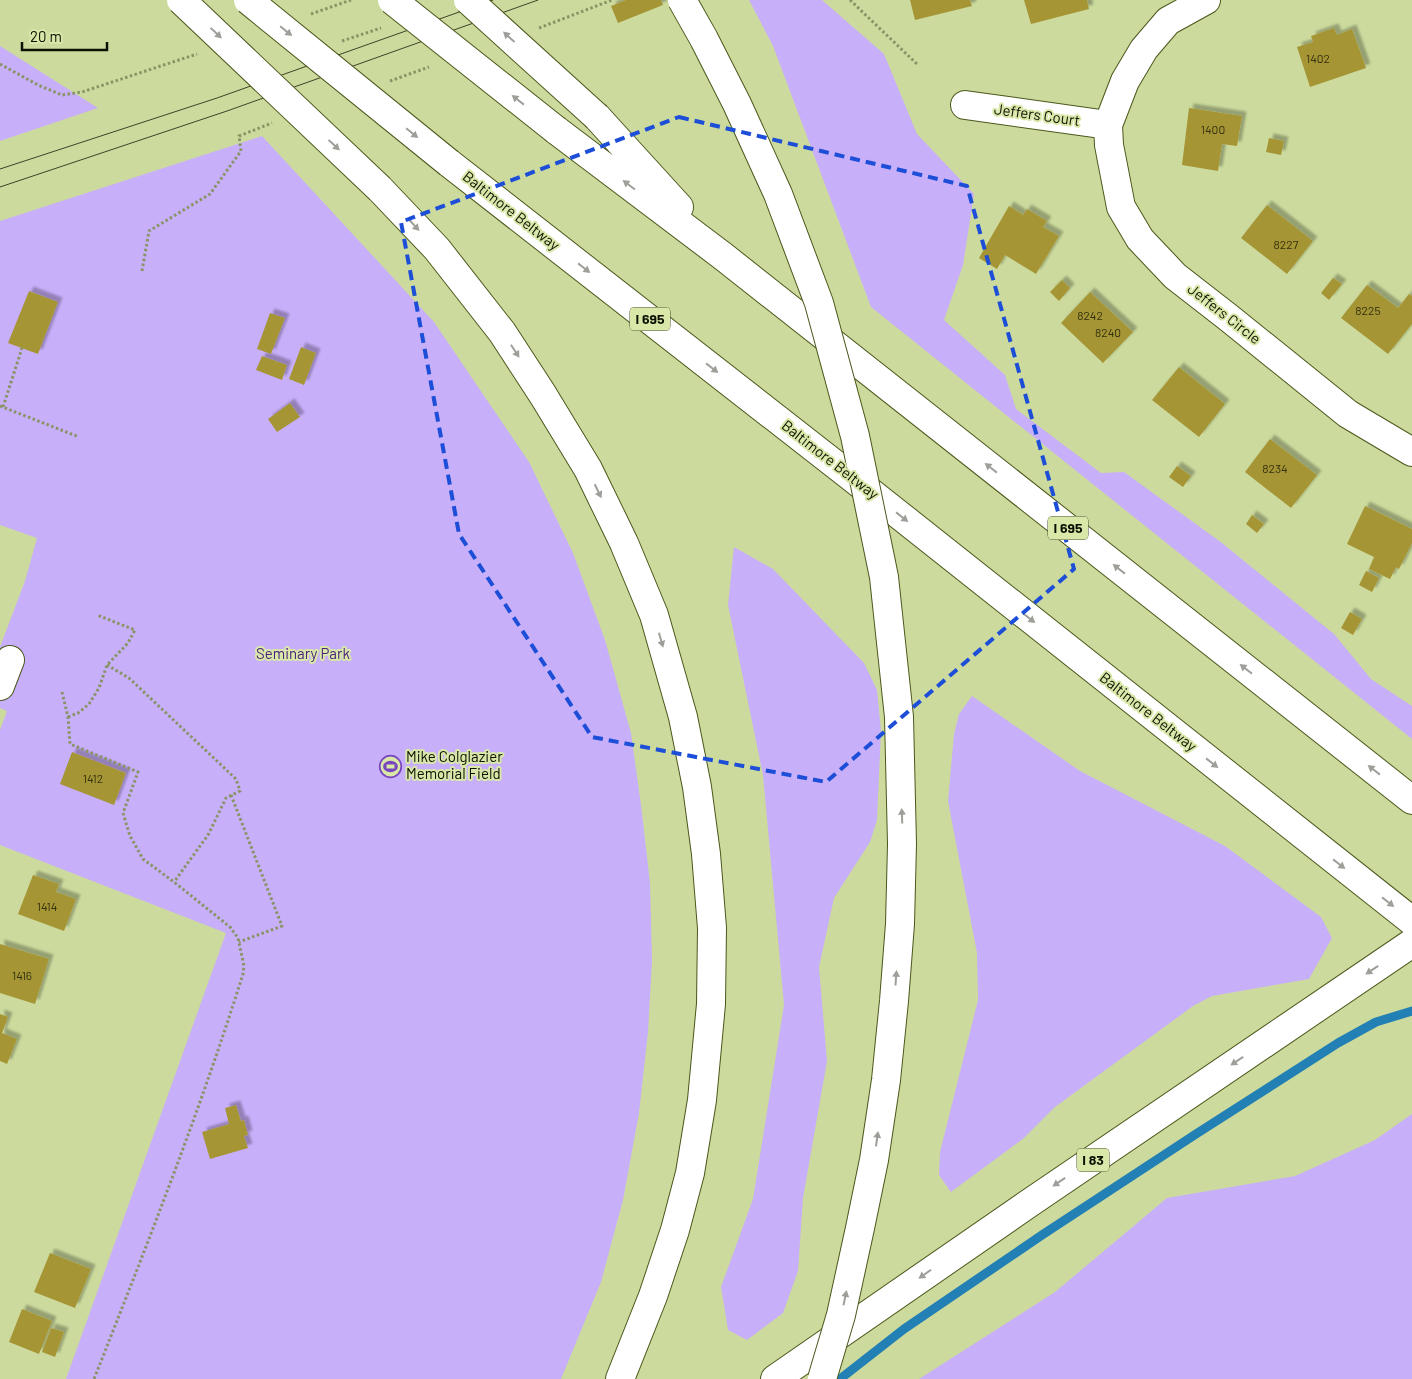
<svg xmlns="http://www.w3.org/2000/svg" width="1412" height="1379" font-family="Barlow,sans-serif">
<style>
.green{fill:#c8affa}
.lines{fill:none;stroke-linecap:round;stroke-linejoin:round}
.stream{stroke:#2380b4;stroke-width:9}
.building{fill:#a69536;filter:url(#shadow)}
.minor-casing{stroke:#4b571b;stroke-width:30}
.motorway-casing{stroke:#4b571b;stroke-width:30}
.path{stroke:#899466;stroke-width:3;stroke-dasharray:2.5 2.5;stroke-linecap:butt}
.minor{stroke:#fff;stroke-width:28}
.motorway{stroke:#fff;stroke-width:28}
.tram{stroke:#3d4328;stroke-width:1}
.motorway-bridge-casing{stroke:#4b571b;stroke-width:30;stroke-linecap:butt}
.motorway-bridge{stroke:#fff;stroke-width:28}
.oneway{fill:#9e9f99}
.marked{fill:none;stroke:#1d4ed8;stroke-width:4;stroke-dasharray:10 6;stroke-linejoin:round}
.labels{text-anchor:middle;stroke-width:4;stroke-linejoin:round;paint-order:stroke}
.number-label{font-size:12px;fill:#32310e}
.shield{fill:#d9e8a9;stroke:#4a5133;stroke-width:1}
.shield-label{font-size:14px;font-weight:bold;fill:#0c1000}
.street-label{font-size:15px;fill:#0c1000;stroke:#d9e8a9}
.park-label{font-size:15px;fill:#4a217d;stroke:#d9e8a9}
.poi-label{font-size:15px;fill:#0c1000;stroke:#d9e8a9;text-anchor:start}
</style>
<defs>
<filter id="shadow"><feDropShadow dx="4.5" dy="-4.5" stdDeviation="1" flood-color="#0004"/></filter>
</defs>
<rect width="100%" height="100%" fill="#ccdb9d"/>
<path class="green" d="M749 0H822L884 54 917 134 974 194 963 265 944 320 1005 375 1016 409 1101 473 1124 472 1222 543 1334 634 1371 679 1412 706V739L871 307 773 46Z
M0 46 98 108 0 141Z
M262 136 434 322 529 462 573 553 605 640 631 733 641 805 650 883 652 961 648 1032 639 1113 623 1200 601 1282 561 1379H66L226 933 0 845V730L7 711 0 708V647L25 581 37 538 0 525V221Z
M734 547 773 569 864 663 877 690 881 731 877 820 870 842 834 898 819 967 827 1061 803 1198 798 1271 783 1313 747 1340 728 1330 721 1287 753 1199 784 1005 763 775 728 605Z
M972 696 1080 771 1225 846 1321 917 1332 938 1309 979 1212 996 1193 1006 1055 1107 1024 1138 951 1192 939 1175 940 1152 978 1000 977 953 948 801 954 734 959 714Z
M1412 1114V1379H919L1055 1292 1167 1198 1295 1176 1375 1140Z"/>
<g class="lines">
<path class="stream" d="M840 1379 904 1329 1042 1235 1196 1134 1338 1043 1376 1022 1412 1011"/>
</g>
<path class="building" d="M626 0H661L663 5 618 23 611 6Z
M910 0H970L972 6 915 20Z
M1024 0H1087L1089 9 1031 24Z
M1334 28 1337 35 1352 29 1366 68 1310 87 1297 47 1313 42 1311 36Z
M1189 108 1242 116 1237 146 1222 144 1218 171 1182 165Z
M1269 138 1284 141 1281 155 1266 152Z
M1267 205 1313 241 1287 274 1241 238Z
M1009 206 1023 215 1027 209 1047 221 1043 227 1059 236 1036 274 1005 255 997 269 979 258Z
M1333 278 1342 284 1329 300 1321 293Z
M1062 280 1070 288 1059 301 1050 292Z
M1367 285 1398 308 1409 294 1412 296V324L1388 354 1341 318Z
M29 291 58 302 38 354 8 343Z
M1090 292 1133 332 1103 363 1061 323Z
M270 313 285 318 271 354 257 349Z
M301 347 316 353 304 385 289 379Z
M262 356 287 365 282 380 256 370Z
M1179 367 1225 404 1199 437 1152 400Z
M290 403 300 417 277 432 268 419Z
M1270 439 1317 475 1291 508 1245 472Z
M1177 466 1191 476 1183 487 1169 477Z
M1365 506 1412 529V543L1399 569 1396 567 1390 579 1369 569 1374 557 1347 544Z
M1252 515 1264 524 1257 533 1246 524Z
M1366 571 1379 578 1372 592 1359 585Z
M1350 612 1362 619 1353 635 1341 628Z
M72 752 126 773 114 805 60 784Z
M33 875 59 884 56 892 76 899 64 931 18 914Z
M0 944 49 959 35 1004 0 993Z
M0 1014 8 1017 2 1033 17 1039 7 1064 0 1061Z
M236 1105 241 1121 244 1120 248 1135 244 1136 248 1148 210 1159 202 1132 229 1124 225 1108Z
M50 1253 91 1269 75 1308 34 1292Z
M22 1309 52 1321 39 1354 9 1342Z
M51 1328 64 1332 55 1357 42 1352Z"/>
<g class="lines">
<defs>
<path id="minor" d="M1206 0 1168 21 1144 49 1125 81 1108 125 1109 145 1121 207 1140 239 1175 276 1229 318 1348 414 1412 452
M965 105 1108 125
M0 686 10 660"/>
<path id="motorway" d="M597 117 679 207
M556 130 724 257 1412 800
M449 163 850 476 1412 921
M380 189 437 249 502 332 543 395 588 469 624 543 654 615 683 717 697 787 706 854 712 928 711 1004 702 1100 690 1173 675 1230 653 1296 620 1379
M775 1379 1028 1204 1412 943"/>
</defs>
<use href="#minor" class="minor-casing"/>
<use href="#motorway" class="motorway-casing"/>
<path class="path" d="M850 0 918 65
M311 14 351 0
M539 28 612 0
M342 41 381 28
M0 64 38 85 62 95 82 92 197 54
M390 81 429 67
M142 271 149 231 210 194 241 151 239 136 272 123
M0 406 79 437
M3 407 22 348
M107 665 129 678 236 779 240 791 226 798 208 835 174 882
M62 692 68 717 70 744 138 772 123 813 130 836 143 859 174 882 230 927 238 938 244 966 243 974C200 1111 147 1245 94 1379
M68 717 78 713 89 704 99 688 107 665 128 643 135 630 97 615
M231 795 282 926 239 942"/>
<use href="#minor" class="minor"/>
<use href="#motorway" class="motorway"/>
<path class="tram" d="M0 169 217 98 493 0
M0 187 227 111 538 0"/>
<defs>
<path id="motorway-bridge" d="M181 0 380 189
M248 0 449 163
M392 0 556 130
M468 0 597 117
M682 0 704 39 737 104 778 194 819 303 855 436 884 577 899 717 902 844 900 924 894 1001 886 1080 874 1160 860 1228 841 1315 822 1379"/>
</defs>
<use href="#motorway-bridge" class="motorway-bridge-casing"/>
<use href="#motorway-bridge" class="motorway-bridge"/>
</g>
<defs><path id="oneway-solid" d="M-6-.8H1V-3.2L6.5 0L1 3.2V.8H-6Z" transform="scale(1.25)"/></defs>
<g class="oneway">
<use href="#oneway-solid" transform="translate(286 31) rotate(39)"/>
<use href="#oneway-solid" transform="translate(216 33) rotate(43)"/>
<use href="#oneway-solid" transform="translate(509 37) rotate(-138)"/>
<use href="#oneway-solid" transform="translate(518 100) rotate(-142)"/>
<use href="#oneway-solid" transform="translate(412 133) rotate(39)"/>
<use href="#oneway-solid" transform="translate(334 145) rotate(43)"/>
<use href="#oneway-solid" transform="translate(629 185) rotate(-143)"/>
<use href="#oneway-solid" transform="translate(414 225) rotate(47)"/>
<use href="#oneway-solid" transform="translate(584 268) rotate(38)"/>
<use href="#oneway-solid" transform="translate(515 351) rotate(57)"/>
<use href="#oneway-solid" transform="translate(712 368) rotate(38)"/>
<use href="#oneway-solid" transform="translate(991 468) rotate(-142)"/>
<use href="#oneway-solid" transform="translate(598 491) rotate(64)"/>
<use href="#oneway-solid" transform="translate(902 517) rotate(38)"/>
<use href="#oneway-solid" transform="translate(1119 569) rotate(-142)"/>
<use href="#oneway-solid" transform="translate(1029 618) rotate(38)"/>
<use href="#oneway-solid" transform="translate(661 640) rotate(74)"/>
<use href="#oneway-solid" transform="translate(1246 669) rotate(-142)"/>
<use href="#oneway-solid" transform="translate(1212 763) rotate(38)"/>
<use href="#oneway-solid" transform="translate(1374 770) rotate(-142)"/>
<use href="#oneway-solid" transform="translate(902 816) rotate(-92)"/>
<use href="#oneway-solid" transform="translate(1339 864) rotate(38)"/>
<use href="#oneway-solid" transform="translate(1388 902) rotate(38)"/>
<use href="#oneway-solid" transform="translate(1372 970) rotate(146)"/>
<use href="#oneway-solid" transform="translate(896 978) rotate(-86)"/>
<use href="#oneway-solid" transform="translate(1237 1061) rotate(146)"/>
<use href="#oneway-solid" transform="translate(877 1139) rotate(-82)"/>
<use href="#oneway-solid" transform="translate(1059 1182) rotate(146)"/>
<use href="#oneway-solid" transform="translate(925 1274) rotate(145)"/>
<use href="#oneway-solid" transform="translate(845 1298) rotate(-78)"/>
</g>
<path class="marked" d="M679 117 967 186 1074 569 826 782 592 737 459 534 401 222Z"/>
<defs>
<symbol id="stadium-ring" viewBox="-11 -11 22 22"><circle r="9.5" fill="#d9e8a9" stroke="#7745bd" stroke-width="1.5"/><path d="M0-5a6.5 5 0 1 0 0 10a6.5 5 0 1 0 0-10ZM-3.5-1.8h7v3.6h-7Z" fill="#7745bd"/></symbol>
</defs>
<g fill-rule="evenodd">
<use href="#stadium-ring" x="378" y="754" width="25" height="25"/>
</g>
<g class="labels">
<g class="number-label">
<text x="1318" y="63">1402</text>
<text x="1213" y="134">1400</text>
<text x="1286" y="249">8227</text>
<text x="1368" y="315">8225</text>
<text x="1090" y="320">8242</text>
<text x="1108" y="337">8240</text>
<text x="1275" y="473">8234</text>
<text x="93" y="783">1412</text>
<text x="47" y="911">1414</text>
<text x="22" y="980">1416</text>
</g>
<g class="shield">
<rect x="630" y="307.5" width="40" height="23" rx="4"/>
<rect x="1048" y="516.5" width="40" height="23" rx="4"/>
<rect x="1077" y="1148.5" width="32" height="23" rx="4"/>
</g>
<g class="shield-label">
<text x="650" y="324">I 695</text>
<text x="1068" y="533">I 695</text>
<text x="1093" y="1165">I 83</text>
</g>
<g class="street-label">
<text transform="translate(1037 115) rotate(8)" y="5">Jeffers Court</text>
<text transform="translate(511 211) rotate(38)" y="5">Baltimore Beltway</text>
<text transform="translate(1224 314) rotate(38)" y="5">Jeffers Circle</text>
<text transform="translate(830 460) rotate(38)" y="5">Baltimore Beltway</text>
<text transform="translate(1148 712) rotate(38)" y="5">Baltimore Beltway</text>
</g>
<g class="park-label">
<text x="303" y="659">Seminary Park</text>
</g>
<g class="poi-label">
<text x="406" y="762">Mike Colglazier<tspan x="406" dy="17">Memorial Field</tspan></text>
</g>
</g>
<path d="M22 42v8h85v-8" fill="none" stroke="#0c1000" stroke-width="2.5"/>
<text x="30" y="42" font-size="15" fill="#0c1000" stroke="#d9e8a9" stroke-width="4" paint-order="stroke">20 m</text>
</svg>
